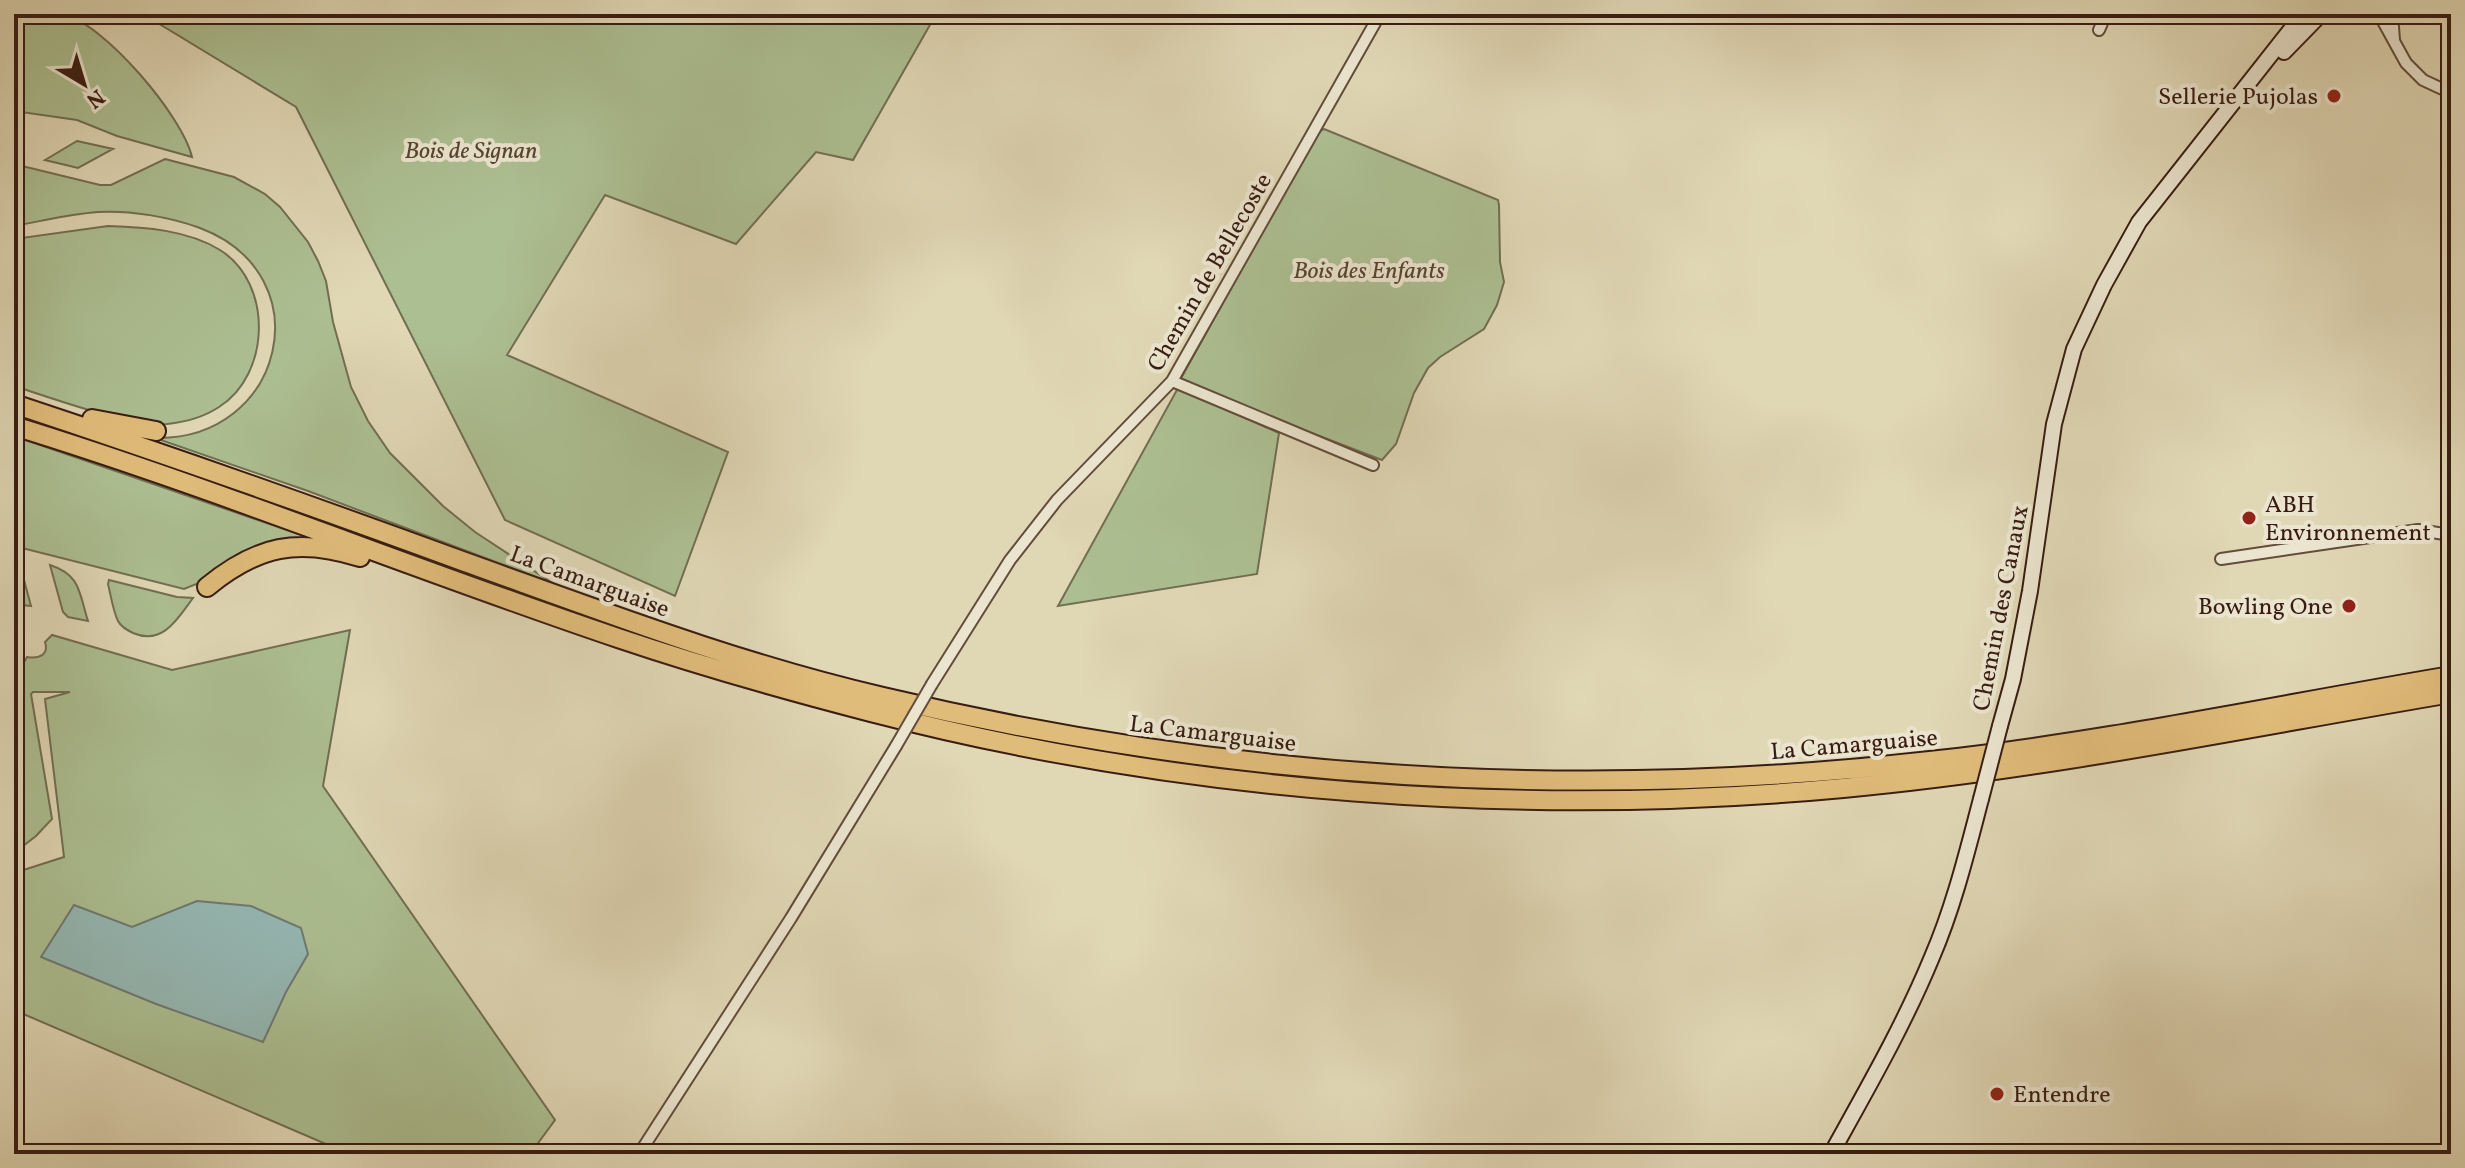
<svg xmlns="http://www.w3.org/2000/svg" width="2465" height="1168" font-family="Vollkorn,serif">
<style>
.green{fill:#acbf92;stroke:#726e52;stroke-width:2}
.water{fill:#95b8b4;stroke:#707a73;stroke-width:2}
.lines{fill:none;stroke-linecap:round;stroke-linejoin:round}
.minor-casing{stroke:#634c3b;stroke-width:14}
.secondary-casing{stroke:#391d12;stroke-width:18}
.motorway-casing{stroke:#391d12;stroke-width:22}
.minor{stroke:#ebe5cf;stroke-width:10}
.secondary{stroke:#ebe5cf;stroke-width:14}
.motorway{stroke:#e0bc7a;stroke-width:18}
.minor-bridge-casing{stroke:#634c3b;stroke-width:14;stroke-linecap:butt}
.secondary-bridge-casing{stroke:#391d12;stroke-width:18;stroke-linecap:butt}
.minor-bridge{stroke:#ebe5cf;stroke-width:10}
.secondary-bridge{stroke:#ebe5cf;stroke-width:14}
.poi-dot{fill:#8f2418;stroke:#ebe5cf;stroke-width:3}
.labels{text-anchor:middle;stroke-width:8;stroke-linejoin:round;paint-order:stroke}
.poi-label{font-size:24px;fill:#391d12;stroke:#ebe5cf;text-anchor:end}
.park-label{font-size:24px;font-style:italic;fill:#564632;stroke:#ebe5cf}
.street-label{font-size:24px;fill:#391d12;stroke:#ebe5cf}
</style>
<rect width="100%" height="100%" fill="#e0d7b5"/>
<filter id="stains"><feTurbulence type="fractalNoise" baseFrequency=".0025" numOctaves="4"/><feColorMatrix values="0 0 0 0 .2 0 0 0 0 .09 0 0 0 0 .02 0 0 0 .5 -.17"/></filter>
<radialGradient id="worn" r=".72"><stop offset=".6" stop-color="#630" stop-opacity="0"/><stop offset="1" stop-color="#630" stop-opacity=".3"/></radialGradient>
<path class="green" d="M14 14C29 14 49 11 63 14 105 24 183 117 192 157L117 136 77 120 14 111Z
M143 14H929L935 16 853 160 816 152 736 244 605 195 507 355 728 452 675 596 505 520 296 107Z
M1324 129 1498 200 1499 205 1500 262 1504 282 1497 305 1484 329 1440 357 1428 368 1414 393 1396 444 1382 460 1179 382 1317 133Z
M77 141 113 149 78 168 45 160Z
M165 159 234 177 265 194 280 207 308 242 318 261 326 281 333 322 351 387 368 421 390 453 443 506 475 532 554 584 308 491 155 438C284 441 324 275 200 228 170 217 130 210 98 212 70 214 42 221 14 226V164L100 185H111Z
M108 226C144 227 188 230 220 250 273 283 271 374 219 407 204 417 186 422 167 424 130 427 52 398 14 386V239Z
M1178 388 1279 433 1257 574 1058 606Z
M14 436 307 537 306 540 184 589 14 546Z
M14 559 20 565 31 606 14 604Z
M50 565C81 575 79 593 88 621L68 617 63 612Z
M109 580 177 597 193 598C178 618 163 646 133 633 127 630 121 627 118 621 113 611 111 596 108 584Z
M350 630 323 786 555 1120 530 1154H349L14 1010V873L64 857 45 699 70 692H33L31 694 52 819 36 836 14 853V750L16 740 14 680 27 657C39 659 49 655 45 642L52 635 172 670Z"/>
<path class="water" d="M197 901 251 906 301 928 308 954 286 992 263 1042 156 1004 41 957 74 905 132 927Z"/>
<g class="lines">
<defs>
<path id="minor" d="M2379 14 2406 63 2423 80 2451 93
M2392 14 2394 40
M2099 30 2106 14
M1172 381 1373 465
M2221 559 2418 530 2451 535
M932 684 1010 560 1057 500 1172 381 1380 14
M639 1154 791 918 896 746"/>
<path id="secondary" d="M2284 52 2321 14
M2000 726 2013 679 2030 591 2054 424 2074 349 2104 285 2139 222 2303 14
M1831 1154C1867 1089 1904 1025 1932 957 1954 906 1967 852 1981 799"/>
<path id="motorway" d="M14 404C165 454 315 507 465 562 602 611 740 664 883 697 1227 779 1579 801 1930 761 2105 742 2278 705 2451 676
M92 419 156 431
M14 426C218 489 416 570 618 638 701 666 786 690 871 712 1184 793 1522 818 1843 788 2048 769 2249 727 2451 693
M207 587C257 546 298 537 360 557"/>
</defs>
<use href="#minor" class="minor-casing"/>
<use href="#secondary" class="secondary-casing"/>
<use href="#motorway" class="motorway-casing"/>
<use href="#minor" class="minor"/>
<use href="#secondary" class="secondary"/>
<use href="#motorway" class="motorway"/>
<defs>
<path id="minor-bridge" d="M896 746 932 684"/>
<path id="secondary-bridge" d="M1981 799 2000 726"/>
</defs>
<use href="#minor-bridge" class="minor-bridge-casing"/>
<use href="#secondary-bridge" class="secondary-bridge-casing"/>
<use href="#minor-bridge" class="minor-bridge"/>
<use href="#secondary-bridge" class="secondary-bridge"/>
</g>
<g class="poi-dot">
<circle cx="2334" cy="96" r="8"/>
<circle cx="2249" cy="518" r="8"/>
<circle cx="2349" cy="606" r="8"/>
<circle cx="1997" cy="1094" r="8"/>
</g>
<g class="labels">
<g class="poi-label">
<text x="2318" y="104">Sellerie Pujolas</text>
<text x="2265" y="512" text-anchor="start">ABH<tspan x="2265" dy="28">Environnement</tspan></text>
<text x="2333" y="614">Bowling One</text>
<text x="2013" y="1102" text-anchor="start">Entendre</text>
</g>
<g class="park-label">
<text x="471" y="158">Bois de Signan</text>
<text x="1369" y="278">Bois des Enfants</text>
</g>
<g class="street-label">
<text transform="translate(1209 272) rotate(-60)" y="8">Chemin de Bellecoste</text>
<text transform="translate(590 581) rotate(20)" y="8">La Camarguaise</text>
<text transform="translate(2000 608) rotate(-79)" y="8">Chemin des Canaux</text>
<text transform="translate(1213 733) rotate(7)" y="8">La Camarguaise</text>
<text transform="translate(1854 744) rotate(-5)" y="8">La Camarguaise</text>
</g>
</g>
<rect width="2465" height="1168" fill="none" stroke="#e0d7b5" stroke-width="48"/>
<rect x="16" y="16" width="2433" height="1136" fill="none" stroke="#391d12" stroke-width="4"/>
<rect x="24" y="24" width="2417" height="1120" fill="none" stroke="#391d12" stroke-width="2"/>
<g transform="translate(84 84) rotate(142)" stroke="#ebe5cf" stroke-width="6" paint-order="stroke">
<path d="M0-6L14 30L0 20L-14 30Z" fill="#391d12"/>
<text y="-12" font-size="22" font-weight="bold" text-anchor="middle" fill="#391d12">N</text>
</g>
<rect width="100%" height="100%" filter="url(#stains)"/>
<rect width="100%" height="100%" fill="url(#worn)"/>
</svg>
